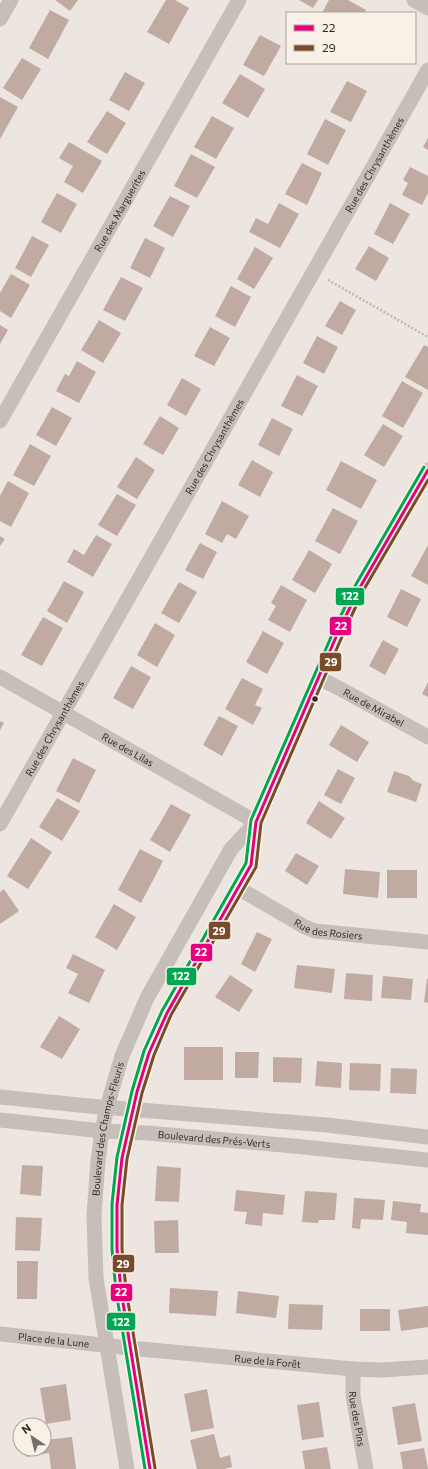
<svg xmlns="http://www.w3.org/2000/svg" width="428" height="1469" font-family="Commissioner,sans-serif">
<style>
.building{fill:#c0aaa2}
.lines{fill:none;stroke-linecap:round;stroke-linejoin:round}
.path{stroke:#beb7b2;stroke-width:2.5;stroke-dasharray:2 2;stroke-linecap:butt}
.minor{stroke:#c6beb9;stroke-width:15}
.bus-1-casing{stroke:#f9f0e7;stroke-width:6}
.bus-2-casing{stroke:#f9f0e7;stroke-width:6}
.bus-3-casing{stroke:#f9f0e7;stroke-width:6}
.bus-1{stroke:#e5007d;stroke-width:3}
.bus-2{stroke:#7a4b2a;stroke-width:3}
.bus-3{stroke:#00a651;stroke-width:3}
.bus-dot{fill:#362b27;stroke:#f9f0e7;stroke-width:1.5}
.labels{text-anchor:middle;stroke-width:3.5;stroke-linejoin:round;paint-order:stroke}
.street-label{font-size:10px;fill:#362b27;stroke:#f9f0e7}
.line-badge{stroke:#f9f0e7;stroke-width:1.5}
.badge-label{font-size:11px;text-anchor:middle;font-weight:bold;fill:#fff}
</style>
<rect width="100%" height="100%" fill="#ede6e0"/>
<path class="building" d="M55 0H78L70 11Z
M166 0H175L189 8 169 44 147 32Z
M299 0H318L313 8Z
M329 0H348L366 10 364 13H322Z
M50 10 69 20 48 59 29 48Z
M260 35 281 46 264 76 243 65Z
M22 58 41 69 22 100 3 88Z
M125 72 145 83 129 111 109 100Z
M240 74 265 89 248 118 222 103Z
M347 81 367 91 351 122 330 112Z
M0 97 18 107 0 139Z
M107 111 126 123 107 154 87 142Z
M212 116 234 128 216 159 194 147Z
M325 119 346 130 328 165 307 154Z
M428 138V150L423 147Z
M69 142 102 161 83 193 64 182 73 166 59 158Z
M191 154 215 167 197 198 174 186Z
M302 163 322 173 307 205 285 194Z
M410 167 428 176V193L422 205 402 195 408 183 403 180Z
M57 193 77 204 61 233 41 222Z
M170 196 190 206 173 237 153 226Z
M279 203 299 214 280 248 249 232 256 218 268 224Z
M390 203 410 214 393 244 374 234Z
M32 236 49 245 31 277 15 268Z
M145 238 165 248 150 278 130 268Z
M369 246 389 258 376 281 355 269Z
M255 247 273 258 254 289 237 279Z
M11 274 30 285 11 318 0 311V293Z
M121 277 143 288 125 321 103 310Z
M231 286 251 297 235 327 215 316Z
M340 301 356 310 342 335 325 326Z
M99 320 121 333 103 363 81 350Z
M0 325 8 330 0 344Z
M210 327 230 338 214 366 194 356Z
M317 336 338 347 324 374 303 363Z
M424 345 428 347V390L405 377Z
M77 361 96 372 79 403 56 391 65 374 69 376Z
M297 375 318 386 302 416 281 406Z
M182 378 201 389 186 416 167 405Z
M402 381 423 393 403 428 382 416Z
M52 407 72 418 56 446 36 435Z
M160 416 179 428 163 455 143 444Z
M272 418 293 429 279 456 258 445Z
M383 424 403 436 384 467 364 455Z
M30 444 51 456 34 486 13 475Z
M136 457 155 470 137 499 117 487Z
M252 460 273 472 260 497 238 485Z
M341 461 377 480 361 509 326 490Z
M8 481 29 493 11 527 0 521V496Z
M117 494 136 505 117 536 98 525Z
M222 501 249 516 236 539 227 534 222 543 205 534Z
M333 508 358 521 340 554 315 541Z
M96 535 112 544 93 577 67 562 74 549 84 555Z
M0 536 5 539 0 546Z
M200 543 217 552 203 579 185 570Z
M428 545V585L411 576Z
M309 550 332 564 315 593 292 580Z
M64 581 84 592 67 623 47 611Z
M179 582 197 592 179 623 161 613Z
M281 585 307 600 290 632 268 620 276 606 271 603Z
M401 589 421 599 407 627 387 617Z
M43 617 63 628 42 666 21 655Z
M155 623 175 635 157 667 137 655Z
M263 631 284 643 267 674 246 662Z
M383 640 399 649 385 675 369 666Z
M131 666 151 677 133 709 113 698Z
M242 678 263 689 255 705 262 708 253 725 225 709Z
M428 682V697L422 694Z
M219 716 238 726 222 756 203 745Z
M0 721 4 723 0 730Z
M341 725 369 742 357 762 329 745Z
M73 758 96 770 79 803 56 791Z
M338 769 355 778 341 804 324 795Z
M394 771 409 776 414 781 422 784 416 802 387 792Z
M57 798 80 811 62 841 39 827Z
M319 801 345 818 331 839 306 823Z
M171 804 191 815 170 852 150 840Z
M31 838 52 852 28 889 7 876Z
M140 849 163 861 141 903 118 890Z
M296 853 319 866 307 885 285 871Z
M345 869 380 872 378 898 343 894Z
M387 870H417V898H387Z
M4 889 19 911 0 924V892Z
M114 904 136 917 117 950 95 937Z
M257 932 272 939 255 972 241 964Z
M73 954 105 970 89 1003 68 993 78 974 66 968Z
M297 965 335 969 332 993 294 988Z
M346 973 373 975 372 1001 344 999Z
M230 975 253 990 239 1012 215 997Z
M383 976 413 979 411 1000 381 998Z
M427 979H428V1003L424 1002Z
M59 1016 80 1029 62 1059 40 1047Z
M184 1047H223V1080H184Z
M235 1052H259L258 1078H235Z
M273 1057 302 1058 301 1083 273 1082Z
M317 1061 342 1063 341 1088 315 1086Z
M350 1063 381 1064 380 1091 349 1090Z
M391 1068 417 1069 416 1094 390 1093Z
M22 1165 43 1166 41 1196 20 1194Z
M157 1166 181 1168 179 1202 155 1201Z
M236 1190 285 1195 283 1215 263 1213 262 1226 245 1224 247 1212 234 1211Z
M305 1191 337 1193 335 1220H319L318 1223 302 1222Z
M354 1198 385 1200 383 1220 361 1219 360 1229 352 1228Z
M393 1201 421 1204 420 1212 428 1213V1235L406 1233 407 1222 391 1220Z
M16 1217 42 1218 40 1251 15 1250Z
M178 1220 179 1253H155L154 1221Z
M17 1261H38L37 1299H17Z
M170 1288 218 1291 216 1316 169 1313Z
M238 1291 279 1296 276 1318 236 1313Z
M289 1304 323 1305 322 1330 288 1329Z
M428 1306V1327L401 1331 398 1310Z
M360 1309H390V1331H360Z
M66 1384 71 1420 46 1424 40 1388Z
M207 1389 214 1428 191 1432 184 1394Z
M319 1402 324 1437 302 1440 297 1405Z
M415 1403 422 1441 398 1445 392 1407Z
M214 1434 220 1458 230 1455 232 1467 224 1469H197L190 1440Z
M72 1437 76 1469H51L49 1453 26 1457 25 1449H44V1440Z
M327 1447 331 1469H305L302 1451Z
M424 1448 428 1469H403L400 1452Z"/>
<g class="lines">
<path class="path" d="M328 280 428 337"/>
<g class="minor">
<path d="M414 0 428 8"/>
<path d="M0 19 11 0"/>
<path id="s1" d="M0 421 239 0"/>
<path id="s2" d="M0 677 256 822"/>
<path id="s3" d="M318 678 335 686 428 737"/>
<path id="s4" d="M0 824 428 70"/>
<path id="s5" d="M238 888 305 927 315 931 428 942"/>
<path d="M0 1097 89 1106 327 1125 428 1137"/>
<path id="s6" d="M0 1120 102 1131 147 1133 294 1146 428 1160"/>
<path id="s7" d="M0 1334 130 1348 353 1369 382 1370 428 1367"/>
<path id="s8" d="M353 1369V1396L366 1469"/>
<path id="s9" d="M127 1469 96 1278 94 1215 98 1161 102 1131 107 1107 122 1056 147 998 231 849 256 822"/>
<path d="M150 1469 121 1290 117 1249V1205L122 1158 137 1092 149 1053 167 1013 251 865 256 822 339 630 359 589 428 470"/>
</g>
<defs>
<path id="bus-1" d="M150 1469 121 1290 117 1249V1205L122 1158 137 1092 149 1053 167 1013 251 865 256 822 339 630 359 589 428 470"/>
<path id="bus-2" d="M155 1468 126 1289 122 1249V1205L127 1159 142 1093 154 1055 171 1015 256 867 261 823 344 632 363 591 428 480"/>
<path id="bus-3" d="M145 1469 116 1291 112 1249V1204L117 1157 132 1091 144 1051 162 1011 246 863 251 820 335 628 355 586 424 467"/>
</defs>
<use href="#bus-1" class="bus-1-casing"/>
<use href="#bus-2" class="bus-2-casing"/>
<use href="#bus-3" class="bus-3-casing"/>
<use href="#bus-1" class="bus-1"/>
<use href="#bus-2" class="bus-2"/>
<use href="#bus-3" class="bus-3"/>
</g>
<circle class="bus-dot" cx="315" cy="699" r="3.5"/>
<g class="labels">
<g class="street-label">
<text dy="4" stroke="none"><textPath href="#s4" startOffset="758">Rue des Chrysanthèmes</textPath></text>
<text dy="4" stroke="none"><textPath href="#s1" startOffset="242">Rue des Marguerites</textPath></text>
<text dy="4" stroke="none"><textPath href="#s4" startOffset="434">Rue des Chrysanthèmes</textPath></text>
<text dy="4" stroke="none"><textPath href="#s3" startOffset="63">Rue de Mirabel</textPath></text>
<text dy="4" stroke="none"><textPath href="#s4" startOffset="110">Rue des Chrysanthèmes</textPath></text>
<text dy="4" stroke="none"><textPath href="#s2" startOffset="147">Rue des Lilas</textPath></text>
<text dy="4" stroke="none"><textPath href="#s5" startOffset="101">Rue des Rosiers</textPath></text>
<text dy="4" stroke="none"><textPath href="#s9" startOffset="344">Boulevard des Champs-Fleuris</textPath></text>
<text dy="4" stroke="none"><textPath href="#s6" startOffset="215">Boulevard des Prés-Verts</textPath></text>
<text dy="4" stroke="none"><textPath href="#s7" startOffset="54">Place de la Lune</textPath></text>
<text dy="4" stroke="none"><textPath href="#s7" startOffset="269">Rue de la Forêt</textPath></text>
<text dy="4" stroke="none"><textPath href="#s8" startOffset="50">Rue des Pins</textPath></text>
</g>
</g>
<g class="line-badge">
<rect x="335" y="587" width="30" height="19" rx="4" fill="#00a651"/>
<rect x="329" y="616" width="23" height="20" rx="4" fill="#e5007d"/>
<rect x="319" y="652" width="23" height="20" rx="4" fill="#7a4b2a"/>
<rect x="208" y="921" width="23" height="19" rx="4" fill="#7a4b2a"/>
<rect x="190" y="943" width="23" height="19" rx="4" fill="#e5007d"/>
<rect x="166" y="967" width="31" height="19" rx="4" fill="#00a651"/>
<rect x="112" y="1254" width="23" height="19" rx="4" fill="#7a4b2a"/>
<rect x="110" y="1283" width="23" height="19" rx="4" fill="#e5007d"/>
<rect x="106" y="1312" width="30" height="19" rx="4" fill="#00a651"/>
</g>
<g class="badge-label">
<text x="350" y="600">122</text>
<text x="341" y="630">22</text>
<text x="331" y="666">29</text>
<text x="219" y="935">29</text>
<text x="201" y="956">22</text>
<text x="181" y="980">122</text>
<text x="123" y="1268">29</text>
<text x="121" y="1296">22</text>
<text x="121" y="1326">122</text>
</g>
<rect x="286" y="12" width="130" height="52" fill="#f9f0e7" stroke="#aba19a"/>
<rect x="294" y="25" width="20" height="6" fill="#e5007d" stroke="#aba19a"/>
<text x="322" y="32" font-size="12" fill="#362b27">22</text>
<rect x="294" y="45" width="20" height="6" fill="#7a4b2a" stroke="#aba19a"/>
<text x="322" y="52" font-size="12" fill="#362b27">29</text>
<g transform="translate(32 1437) rotate(325)"><circle r="19" fill="#f9f0e7" stroke="#aba19a"/>
<path d="M0-3L7 15L0 10L-7 15Z" fill="#766c68"/>
<text y="-6" font-size="11" font-weight="bold" text-anchor="middle" fill="#362b27">N</text>
</g>
</svg>
